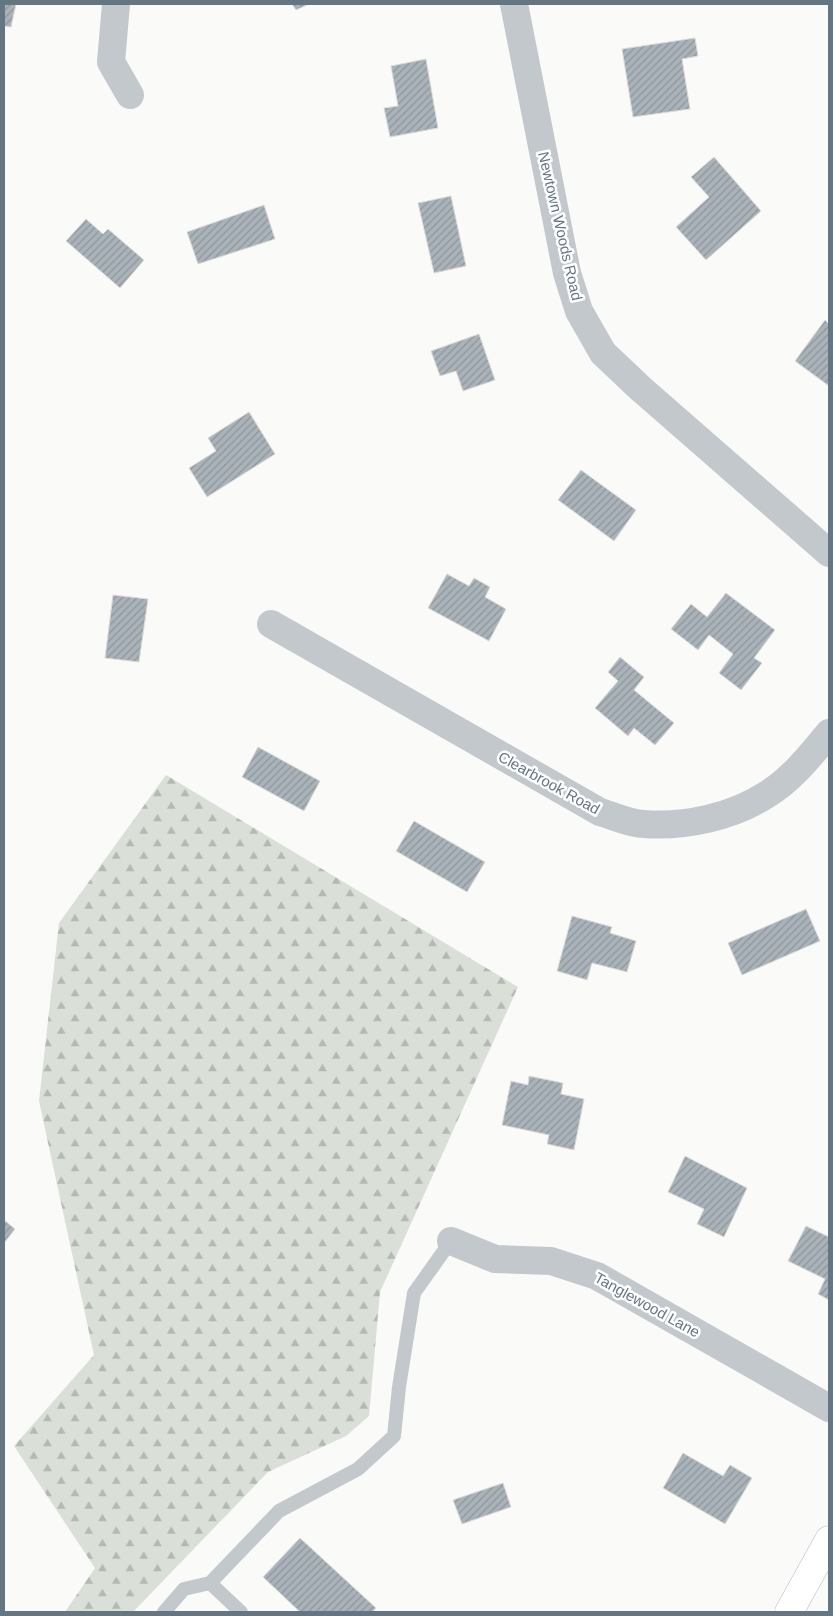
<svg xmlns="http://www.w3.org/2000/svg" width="833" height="1616" font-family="Arial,sans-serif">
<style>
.forest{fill:url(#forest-firs)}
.building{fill:url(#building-hatch);stroke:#dcdcda}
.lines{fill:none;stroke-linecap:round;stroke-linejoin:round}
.secondary-casing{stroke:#b3babf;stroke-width:29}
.lane{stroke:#c3c8cc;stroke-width:14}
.street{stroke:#c3c8cc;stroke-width:28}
.secondary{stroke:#fff;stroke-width:28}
.labels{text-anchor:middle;stroke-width:5;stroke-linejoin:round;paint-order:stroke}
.street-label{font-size:15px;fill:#657683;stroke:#fff}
</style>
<defs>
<pattern id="forest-firs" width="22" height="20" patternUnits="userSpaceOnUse" patternTransform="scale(1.25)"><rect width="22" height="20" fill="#dadfd7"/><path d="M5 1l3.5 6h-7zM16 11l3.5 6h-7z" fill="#b4b9b4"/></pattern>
<pattern id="building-hatch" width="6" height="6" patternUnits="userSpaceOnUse" patternTransform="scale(1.25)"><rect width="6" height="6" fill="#aab3b9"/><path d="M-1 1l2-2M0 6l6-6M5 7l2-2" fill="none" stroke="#8e969c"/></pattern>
</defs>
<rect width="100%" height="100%" fill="#fafaf8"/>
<path class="forest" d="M166 775 518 987 380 1292 369 1416 346 1436 268 1472 133 1612H65L95 1568 14 1446 94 1355 39 1101 59 923Z"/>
<path class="building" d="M4 4H16L11 27 4 26Z
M292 4H309L296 10Z
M695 38 698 56 682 59 690 109 633 117 622 49Z
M426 59 438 128 390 137 384 108 398 106 391 66Z
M714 157 761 211 706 260 676 227 709 197 691 177Z
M451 196 466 266 434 273 418 203Z
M264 205 275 239 198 264 187 232Z
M86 219 103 234 108 229 144 260 120 288 66 241Z
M825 320 829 324V386L795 361Z
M479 334 495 380 463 391 456 371 440 376 431 351Z
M249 412 275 454 207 497 189 468 216 451 208 438Z
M581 470 636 510 614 541 558 500Z
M447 574 469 586 474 578 490 587 485 597 506 609 489 641 428 608Z
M726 593 775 630 754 658 762 663 741 690 719 673 733 654 709 635 698 650 671 629 691 604 707 617Z
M113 595 148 599 139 662 105 658Z
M620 657 644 677 634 690 674 723 655 745 634 728 628 736 595 708 618 681 608 672Z
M258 747 320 781 304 811 242 777Z
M414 821 485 862 467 892 396 851Z
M806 909 820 941 742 975 728 943Z
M572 916 612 927 610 933 636 941 627 972 592 963 587 980 557 971Z
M529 1076 563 1083 561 1094 584 1099 574 1150 547 1144 549 1135 502 1125 511 1081 528 1085Z
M685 1156 747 1188 724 1237 697 1224 704 1209 668 1192Z
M4 1220 15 1229 4 1243Z
M806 1226 829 1237V1300L818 1294 825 1279 788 1261Z
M683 1453 723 1476 730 1465 752 1478 725 1524 663 1488Z
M503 1483 511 1507 462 1524 453 1500Z
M300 1538 376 1608 372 1612H300L263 1577Z"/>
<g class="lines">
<defs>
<path id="secondary" d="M789 1612 829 1540"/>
</defs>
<use href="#secondary" class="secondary-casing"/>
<path class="lane" d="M164 1612 184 1589 210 1583
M241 1612 210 1583 279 1511 358 1469 394 1436 399 1387 414 1293 451 1241"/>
<path class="street" d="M116 4 111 62 130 95
M514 4 567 273 579 311 603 353 640 388 829 553
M271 624 600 812C614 816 630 824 644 824 685 827 732 817 766 795 791 780 811 755 829 733
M451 1241 495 1259 551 1261 597 1276 829 1408"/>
<use href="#secondary" class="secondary"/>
</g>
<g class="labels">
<g class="street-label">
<text transform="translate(560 226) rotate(77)" y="5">Newtown Woods Road</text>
<text transform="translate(549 783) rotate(29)" y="5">Clearbrook Road</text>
<text transform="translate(647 1305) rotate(29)" y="5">Tanglewood Lane</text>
</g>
</g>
<rect width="833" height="1616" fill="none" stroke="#657683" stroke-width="10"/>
</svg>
